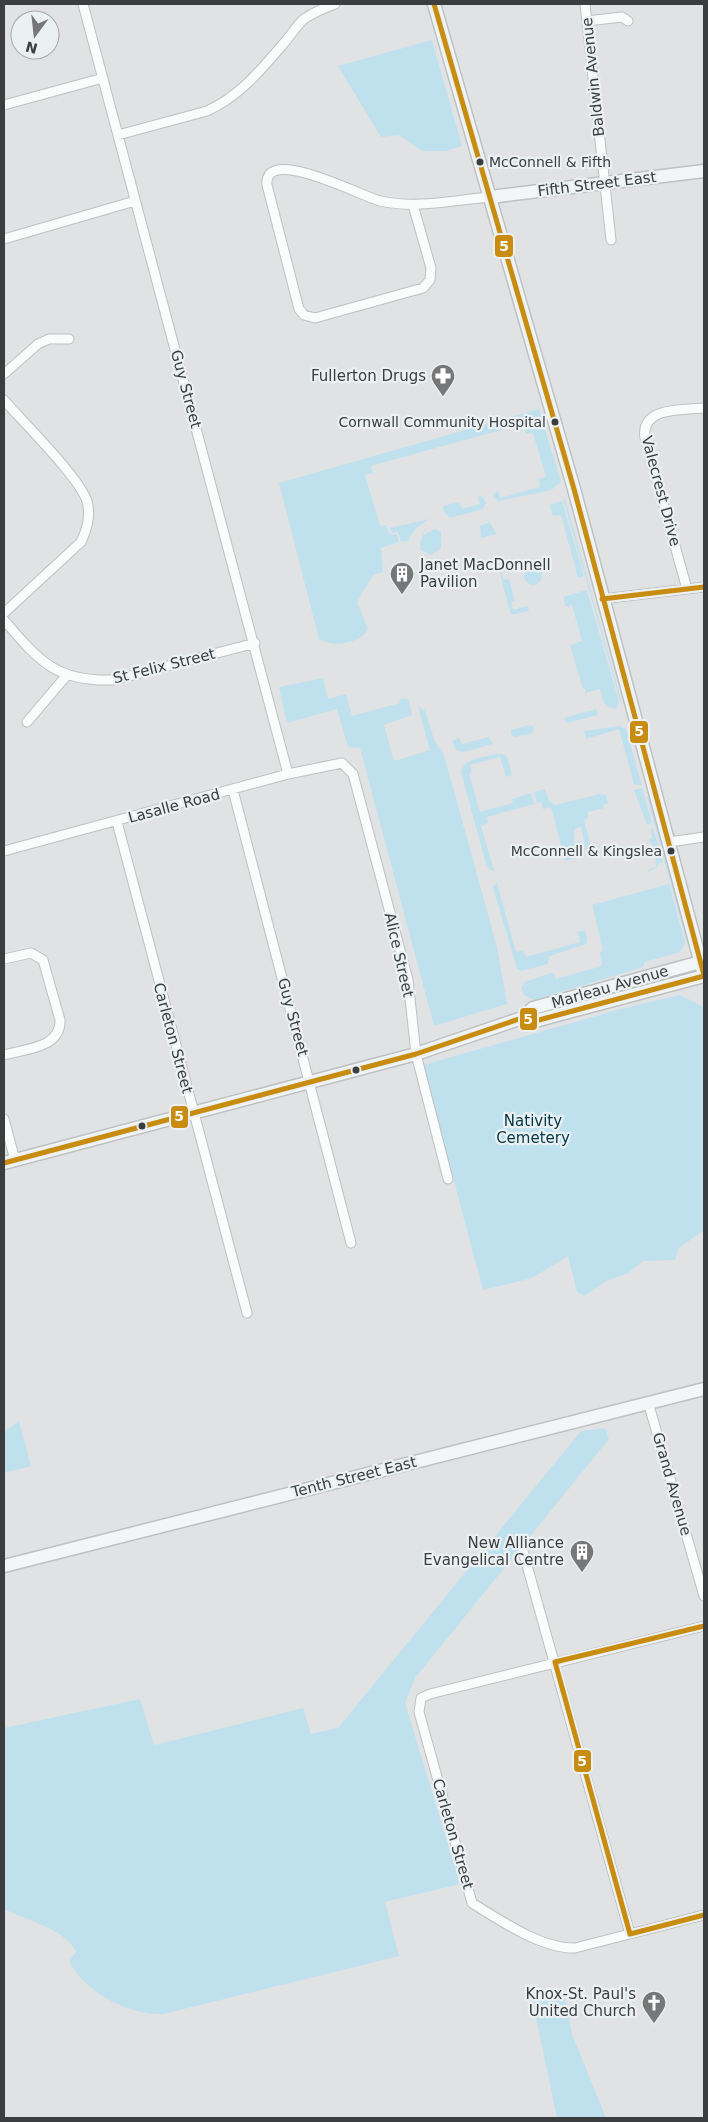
<svg xmlns="http://www.w3.org/2000/svg" width="708" height="2122" font-family="'DejaVu Sans',sans-serif">
<style>
.green{fill:#bfe1ee}
.lines{fill:none;stroke-linecap:round;stroke-linejoin:round}
.street-casing{stroke:#bec0c1;stroke-width:11}
.secondary-casing{stroke:#bec0c1;stroke-width:15}
.street{stroke:#fafbfb;stroke-width:9}
.secondary{stroke:#f2f6f7;stroke-width:12}
.bus-1-casing{stroke:#ebf1f3;stroke-width:9}
.bus-1{stroke:#c88c10;stroke-width:5}
.bus-dot{fill:#3b3d3e;stroke:#ebf1f3;stroke-width:2}
.labels{text-anchor:middle;stroke-width:4.5;stroke-linejoin:round;paint-order:stroke}
.bus-label{font-size:14px;fill:#3b3d3e;stroke:#ebf1f3;text-anchor:end}
.street-label{font-size:15px;fill:#3b3d3e;stroke:#ebf1f3}
.poi-label{font-size:15px;fill:#3b3d3e;stroke:#ebf1f3;text-anchor:end}
.park-label{font-size:15px;fill:#003646;stroke:#ebf1f3}
.line-badge{stroke:#ebf1f3;stroke-width:2}
.badge-label{font-size:14px;text-anchor:middle;font-weight:bold;fill:#fff}
</style>
<rect width="100%" height="100%" fill="#e0e2e4"/>
<path class="green" d="M432 40 462 146 445 151H422L399 135 381 137 338 66Z
M539 409 561 482 551 490 498 501 493 497 494 493 498 491 500 498 540 487 539 479 546 477 533 433 526 434 523 424 371 466 373 473 365 475 380 526 386 525 388 532 393 535 397 534 399 542 381 548 383 572 373 575 357 602 368 629C360 644 332 648 319 639L279 483Z
M482 496 486 503 483 509 450 518 444 512 443 506 459 502 462 509 480 504 478 497Z
M563 498 566 502 622 703H621Z
M562 501 584 576 578 578 561 515 553 516 550 505Z
M429 519 416 528 408 541 401 542 398 532 393 533 389 528Z
M490 522 496 534 481 538 480 526Z
M435 529 441 532V548L431 555 421 550 420 543 423 535Z
M498 564 504 580 509 579 515 601 511 602 513 610 528 606 529 611 511 615 498 566 493 565Z
M524 576a9 9 0 1 1 18 0a9 9 0 1 1-18 0Z
M587 590 619 702 617 708C604 710 603 699 600 689L585 693V689H583L570 645 582 641 572 605 566 607 563 597Z
M323 678 328 699 346 694 352 716 400 703 399 700 406 698 409 701 412 715 384 725 394 761 430 750 418 706 425 711 435 742 444 755 497 947 507 1004 434 1026 360 748 348 747 337 709 287 723 279 687Z
M596 709 598 715 566 723 564 718Z
M529 725 534 727 532 733 515 737 511 735V730Z
M620 726 626 729 642 786 634 784 619 729 586 739 584 731Z
M489 737 493 744 463 752 456 750 452 741 459 738 462 744Z
M497 754H503L507 757 512 775 506 777 500 757 470 765 472 772 469 774 480 812 513 803 512 799 531 793 534 804 487 817 488 823 481 826 494 870H496L493 871 489 869 486 864 461 772C463 758 485 757 497 754Z
M642 788 652 823 647 825 634 790Z
M545 789 549 801 555 805 600 794 606 795 608 803 603 805 604 808 588 812V818L584 820 593 853 587 855 581 826 574 830V843L581 841 585 855 565 861 551 807 543 809 541 802 537 803 534 792Z
M649 796 687 934V943L647 797Z
M653 828 663 863 660 862 656 868 648 872V870L656 867 655 849 649 840 652 838 651 829Z
M503 880 497 883 516 952 523 950 526 957 580 942 578 932 585 930 587 938 586 944 549 956 548 964 522 971 517 969 493 887 497 882Z
M669 884 685 943 680 952 645 962 643 967 534 1000 524 995 521 988 525 982 551 973H554L556 979 602 966 600 953 603 949 592 905Z
M680 995 704 1007V1230L679 1248 675 1260 643 1261 628 1273 606 1281 584 1296 577 1292 568 1256 532 1278 483 1290 423 1065 621 1009Z
M19 1421 31 1466 4 1473V1432Z
M605 1428 609 1439 415 1678 405 1703 460 1884 385 1902 399 1956 163 2014C130 2016 84 1992 69 1961L76 1952C67 1930 24 1919 4 1909V1728L140 1699 154 1745 303 1708 311 1734 338 1728 581 1431Z
M530 1989H563L572 2034 606 2118H557Z"/>
<g class="lines">
<defs>
<path id="street" d="M83 4 288 774
M585 4 611 240
M587 21 622 17 628 21
M4 105 103 78
M118 135 207 111C240 96 261 70 284 43 291 35 297 25 304 19 314 12 324 8 335 4
M413 205 431 268 430 280 423 288 315 318 304 315 299 309 267 185C263 144 363 197 380 201 416 209 454 200 490 197
M4 239 135 201
M4 374 38 344 49 339H69
M4 400C23 422 79 477 87 501 91 516 87 529 81 542L4 613
M687 589 645 438C640 406 684 410 704 408
M602 599 704 587
M4 620C39 661 56 682 114 680L255 643
M27 722 67 675
M233 790 351 1243
M117 822 247 1313
M669 842 704 837
M4 851 288 774 342 763 353 774 408 980 416 1054 448 1179
M4 959 31 953 43 960 60 1020C61 1048 25 1049 4 1055
M4 1119 15 1160
M648 1402 704 1596
M523 1551 630 1934
M704 1626 430 1694 421 1698 419 1712 472 1903C501 1921 542 1949 575 1948L704 1915"/>
<path id="secondary" d="M434 4 574 489 704 975
M490 197 704 171
M522 1018 539 1020 557 1015 704 976
M4 1163 416 1054 522 1018 533 1008 704 961
M4 1566 704 1389"/>
</defs>
<use href="#street" class="street-casing"/>
<use href="#secondary" class="secondary-casing"/>
<use href="#street" class="street"/>
<use href="#secondary" class="secondary"/>
<defs>
<path id="bus-1" d="M434 4 574 489 704 975
M602 599 704 587
M4 1163 416 1054 522 1018 539 1020 704 976
M704 1626 555 1662 630 1934 704 1915"/>
</defs>
<use href="#bus-1" class="bus-1-casing"/>
<use href="#bus-1" class="bus-1"/>
</g>
<defs>
<symbol id="pharmacy-pin" viewBox="-11 -11 22 30"><path d="M0 17L-7.5 6A9.5 9.5 0 1 1 7.5 6Z" fill="#757778" stroke="#ebf1f3"/><path d="M-2-6h4v4h4v4h-4v4h-4v-4h-4v-4h4Z" fill="#fff"/></symbol>
<symbol id="building-pin" viewBox="-11 -11 22 30"><path d="M0 17L-7.5 6A9.5 9.5 0 1 1 7.5 6Z" fill="#757778" stroke="#ebf1f3"/><path d="M-4-6H4V6H1V3H-1V6H-4ZM-2.5-4.3h1.7v1.8h-1.7ZM.8-4.3h1.7v1.8H.8ZM-2.5-1h1.7V.8h-1.7ZM.8-1h1.7V.8H.8Z" fill="#fff"/></symbol>
<symbol id="church-pin" viewBox="-11 -11 22 30"><path d="M0 17L-7.5 6A9.5 9.5 0 1 1 7.5 6Z" fill="#757778" stroke="#ebf1f3"/><path d="M-1.2-6h2.4v3.5h3.3v2.4h-3.3V6h-2.4V-.1h-3.3v-2.4h3.3Z" fill="#fff"/></symbol>
</defs>
<g fill-rule="evenodd">
<use href="#pharmacy-pin" x="429" y="362" width="28" height="38"/>
<use href="#building-pin" x="388" y="560" width="28" height="38"/>
<use href="#building-pin" x="568" y="1538" width="28" height="38"/>
<use href="#church-pin" x="640" y="1989" width="28" height="38"/>
</g>
<g class="bus-dot">
<circle cx="480" cy="162" r="4.5"/>
<circle cx="555" cy="422" r="4.5"/>
<circle cx="671" cy="851" r="4.5"/>
<circle cx="356" cy="1070" r="4.5"/>
<circle cx="142" cy="1126" r="4.5"/>
</g>
<g class="labels">
<g class="bus-label">
<text x="489" y="167" text-anchor="start">McConnell &amp; Fifth</text>
<text x="546" y="427">Cornwall Community Hospital</text>
<text x="662" y="856">McConnell &amp; Kingslea</text>
</g>
<g class="street-label">
<text transform="translate(593 77) rotate(-96)" y="5">Baldwin Avenue</text>
<text transform="translate(597 184) rotate(-7)" y="5">Fifth Street East</text>
<text transform="translate(186 389) rotate(75)" y="5">Guy Street</text>
<text transform="translate(661 491) rotate(75)" y="5">Valecrest Drive</text>
<text transform="translate(164 666) rotate(-14)" y="5">St Felix Street</text>
<text transform="translate(174 806) rotate(-15)" y="5">Lasalle Road</text>
<text transform="translate(399 955) rotate(77)" y="5">Alice Street</text>
<text transform="translate(610 987) rotate(-16)" y="5">Marleau Avenue</text>
<text transform="translate(293 1017) rotate(75)" y="5">Guy Street</text>
<text transform="translate(173 1038) rotate(75)" y="5">Carleton Street</text>
<text transform="translate(354 1477) rotate(-14)" y="5">Tenth Street East</text>
<text transform="translate(672 1484) rotate(74)" y="5">Grand Avenue</text>
<text transform="translate(453 1834) rotate(74)" y="5">Carleton Street</text>
</g>
<g class="poi-label">
<text x="426" y="381">Fullerton Drugs</text>
<text x="420" y="570" text-anchor="start">Janet MacDonnell<tspan x="420" dy="17">Pavilion</tspan></text>
<text x="564" y="1548">New Alliance<tspan x="564" dy="17">Evangelical Centre</tspan></text>
<text x="636" y="1999">Knox-St. Paul's<tspan x="636" dy="17">United Church</tspan></text>
</g>
<g class="park-label">
<text x="533" y="1126">Nativity<tspan x="533" dy="17">Cemetery</tspan></text>
</g>
</g>
<g class="line-badge">
<rect x="494" y="234" width="20" height="24" rx="5" fill="#c88c10"/>
<rect x="629" y="720" width="20" height="24" rx="5" fill="#c88c10"/>
<rect x="519" y="1007" width="19" height="24" rx="5" fill="#c88c10"/>
<rect x="170" y="1105" width="19" height="24" rx="5" fill="#c88c10"/>
<rect x="573" y="1749" width="19" height="24" rx="5" fill="#c88c10"/>
</g>
<g class="badge-label">
<text x="504" y="251">5</text>
<text x="639" y="736">5</text>
<text x="528" y="1024">5</text>
<text x="179" y="1121">5</text>
<text x="582" y="1766">5</text>
</g>
<rect width="708" height="2122" fill="none" stroke="#3b3d3e" stroke-width="10"/>
<g transform="translate(35 35) rotate(195)"><circle r="24" fill="#ebf1f3" stroke="#a5a9ab"/>
<path d="M0-4L9 19L0 12L-9 19Z" fill="#757778"/>
<text y="-8" font-size="14" font-weight="bold" text-anchor="middle" fill="#3b3d3e">N</text>
</g>
</svg>
